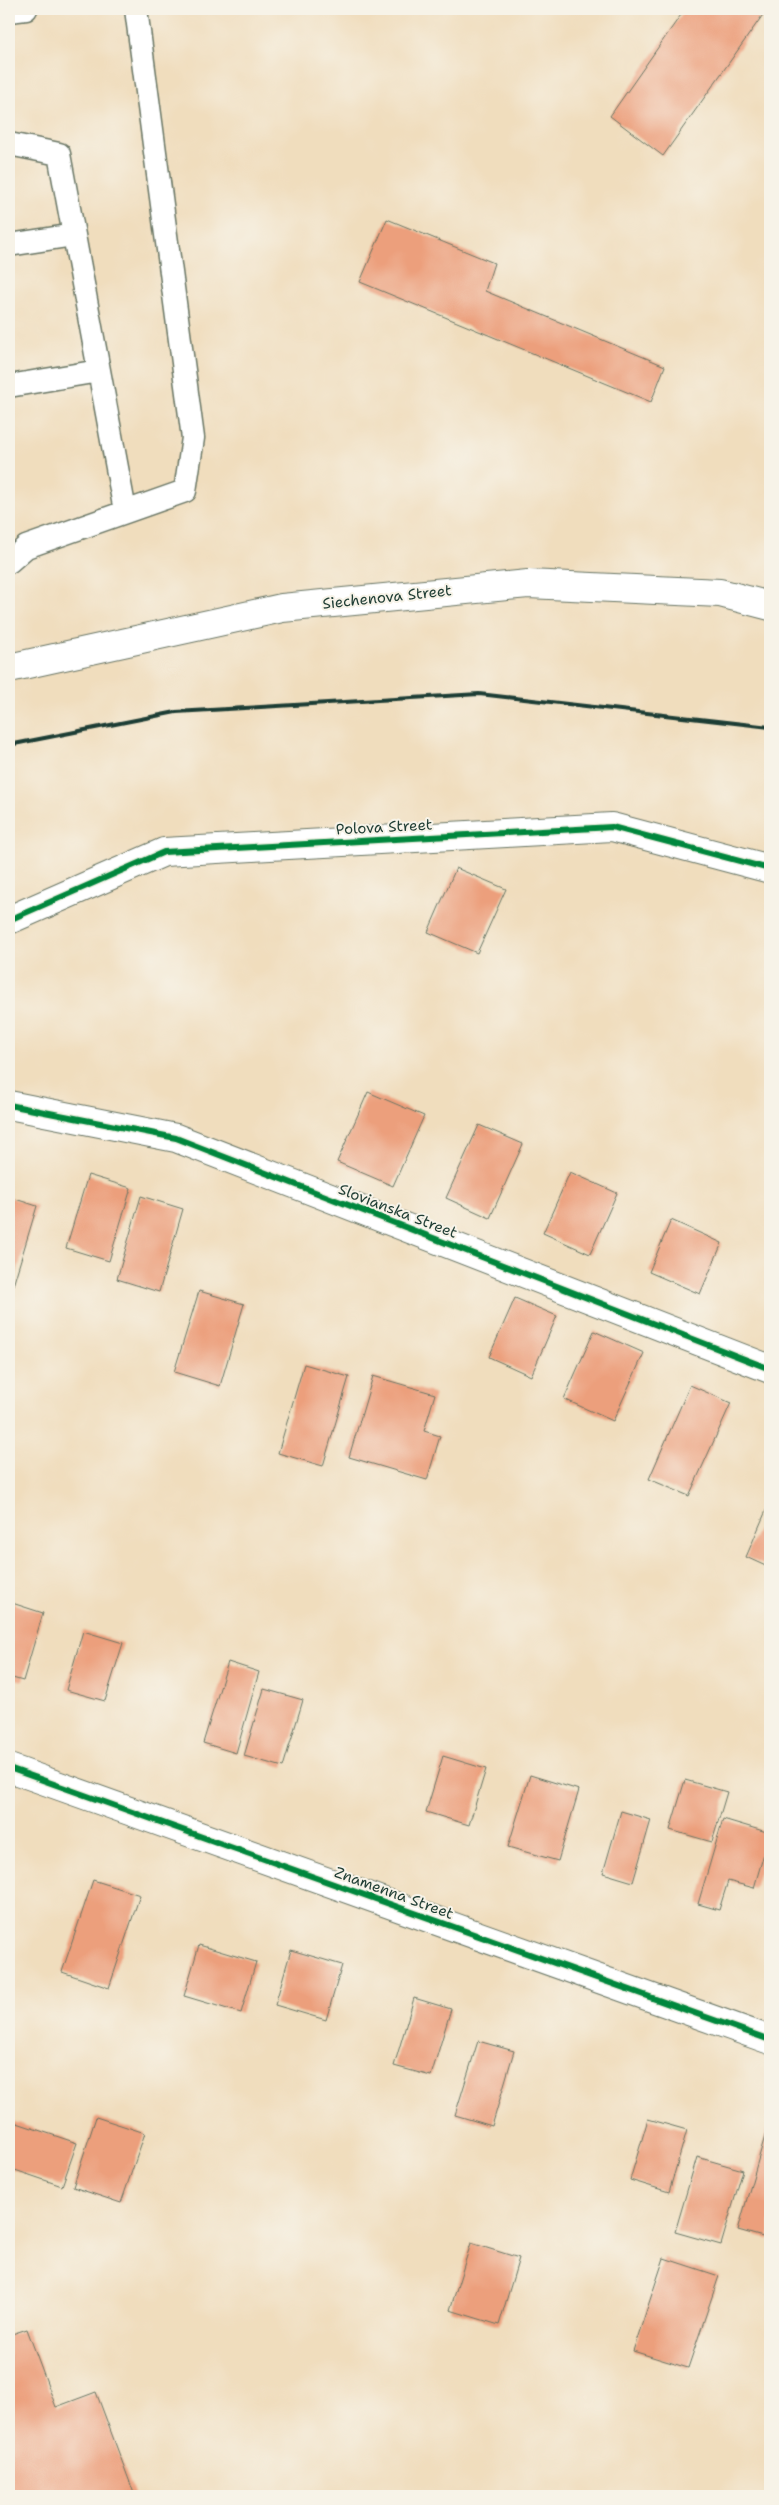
<svg xmlns="http://www.w3.org/2000/svg" width="779" height="2505" font-family="'Shantell Sans',sans-serif">
<style>
.building{fill:#ec9f7c}
.lines{fill:none;stroke-linecap:round;stroke-linejoin:round}
.service-casing{stroke:#687564;stroke-width:25}
.minor-casing{stroke:#687564;stroke-width:30}
.service{stroke:#fff;stroke-width:22}
.minor{stroke:#fff;stroke-width:28}
.rail{stroke:#1f3d34;stroke-width:4}
.cycleway-casing{stroke:#f7f3e8;stroke-width:9}
.cycleway{stroke:#00873e;stroke-width:6}
.labels{text-anchor:middle;stroke-width:4;stroke-linejoin:round;paint-order:stroke}
.street-label{font-size:15px;fill:#1f3d34;stroke:#f7f3e8}
</style>
<rect width="100%" height="100%" fill="#f7f3e8"/>
<filter id="ink" filterUnits="userSpaceOnUse"><feTurbulence type="fractalNoise" baseFrequency=".02" numOctaves="2"/><feDisplacementMap in="SourceGraphic" scale="10" xChannelSelector="R" yChannelSelector="G"/><feConvolveMatrix kernelMatrix="1 2 1 2 8 2 1 2 1" color-interpolation-filters="sRGB"/></filter>
<filter id="wash" filterUnits="userSpaceOnUse"><feTurbulence type="fractalNoise" baseFrequency=".0096" numOctaves="4" result="noise"/><feDisplacementMap in="SourceGraphic" scale="20" xChannelSelector="R" yChannelSelector="G"/><feGaussianBlur stdDeviation="1.12" result="paint"/><feColorMatrix in="noise" values="0 0 0 0 0 0 0 0 0 0 0 0 0 0 0 0 0 1.4 0 .05"/><feComposite in="paint" operator="in"/></filter>
<g filter="url(#wash)">
<rect width="100%" height="100%" fill="#f0ddbd"/>
<g id="blocks">
<path class="building" d="M685 9H767L663 156 610 116Z
M387 219 494 263 485 291 665 366 651 402 360 282Z
M456 868 506 889 477 953 428 932Z
M368 1092 424 1116 393 1186 337 1162Z
M479 1125 523 1144 490 1218 446 1198Z
M570 1172 617 1193 590 1254 543 1233Z
M88 1175 131 1188 109 1261 66 1248Z
M141 1196 183 1209 159 1292 117 1279Z
M9 1197 37 1206 9 1299Z
M671 1220 722 1243 700 1294 649 1272Z
M199 1291 244 1304 220 1386 174 1372Z
M515 1298 557 1316 531 1376 489 1357Z
M594 1331 644 1353 613 1421 564 1399Z
M304 1364 349 1377 323 1466 278 1453Z
M373 1376 435 1394 424 1431 440 1436 427 1480 349 1457Z
M690 1385 731 1403 689 1496 649 1479Z
M768 1506 770 1507V1568L746 1557Z
M9 1602 43 1613 23 1681 9 1677Z
M83 1631 123 1643 105 1701 66 1690Z
M228 1662 259 1672 236 1753 203 1743Z
M264 1689 303 1700 283 1767 244 1756Z
M443 1756 486 1769 469 1825 426 1812Z
M530 1775 579 1790 558 1861 508 1847Z
M685 1780 727 1792 712 1842 670 1830Z
M621 1811 651 1820 633 1882 603 1873Z
M723 1819 770 1833 754 1888 728 1881 719 1910 698 1904Z
M93 1880 140 1895 109 1988 62 1972Z
M199 1945 256 1962 241 2013 184 1996Z
M291 1950 342 1965 326 2020 275 2005Z
M414 1998 451 2009 431 2076 394 2066Z
M478 2041 514 2051 492 2126 455 2115Z
M96 2117 145 2133 121 2203 73 2187Z
M648 2119 687 2130 669 2192 630 2180Z
M11 2121 77 2143 62 2186 9 2168V2127Z
M767 2129 770 2130V2239L738 2230Z
M697 2157 743 2170 721 2245 675 2232Z
M471 2243 519 2258 499 2325 450 2310Z
M664 2258 719 2276 688 2368 633 2351Z
M27 2329 56 2407 96 2392 135 2496H9V2335Z"/>
</g>
</g>
<g filter="url(#ink)">
<use href="#blocks" fill-opacity="0" stroke="#687564" stroke-width="1"/>
<g class="lines">
<defs>
<path id="service" d="M9 11 26 9
M9 144 59 154 125 511
M9 245 74 235
M9 386 99 371
M9 562 26 547 185 491 193 438 136 9"/>
<path id="minor" d="M9 668 282 608 528 584 720 593 770 606
M9 920 164 852 612 827 770 869
M9 1105 176 1138 770 1369
M9 1768 770 2040"/>
</defs>
<use href="#service" class="service-casing"/>
<use href="#minor" class="minor-casing"/>
<use href="#service" class="service"/>
<use href="#minor" class="minor"/>
<path class="rail" d="M9 745 176 712 479 694 770 727"/>
<defs>
<path id="cycleway" d="M9 920 164 852 612 827 770 869
M9 1105 176 1138 770 1369
M9 1768 770 2040"/>
</defs>
<use href="#cycleway" class="cycleway-casing"/>
<use href="#cycleway" class="cycleway"/>
</g>
</g>
<g class="labels">
<g class="street-label">
<text transform="translate(387 597) rotate(-6)" y="5">Siechenova Street</text>
<text transform="translate(384 827) rotate(-3)" y="5">Polova Street</text>
<text transform="translate(398 1211) rotate(21)" y="5">Slovianska Street</text>
<text transform="translate(394 1893) rotate(20)" y="5">Znamenna Street</text>
</g>
</g>
<rect width="779" height="2505" fill="none" stroke="#f7f3e8" stroke-width="30"/>
</svg>
